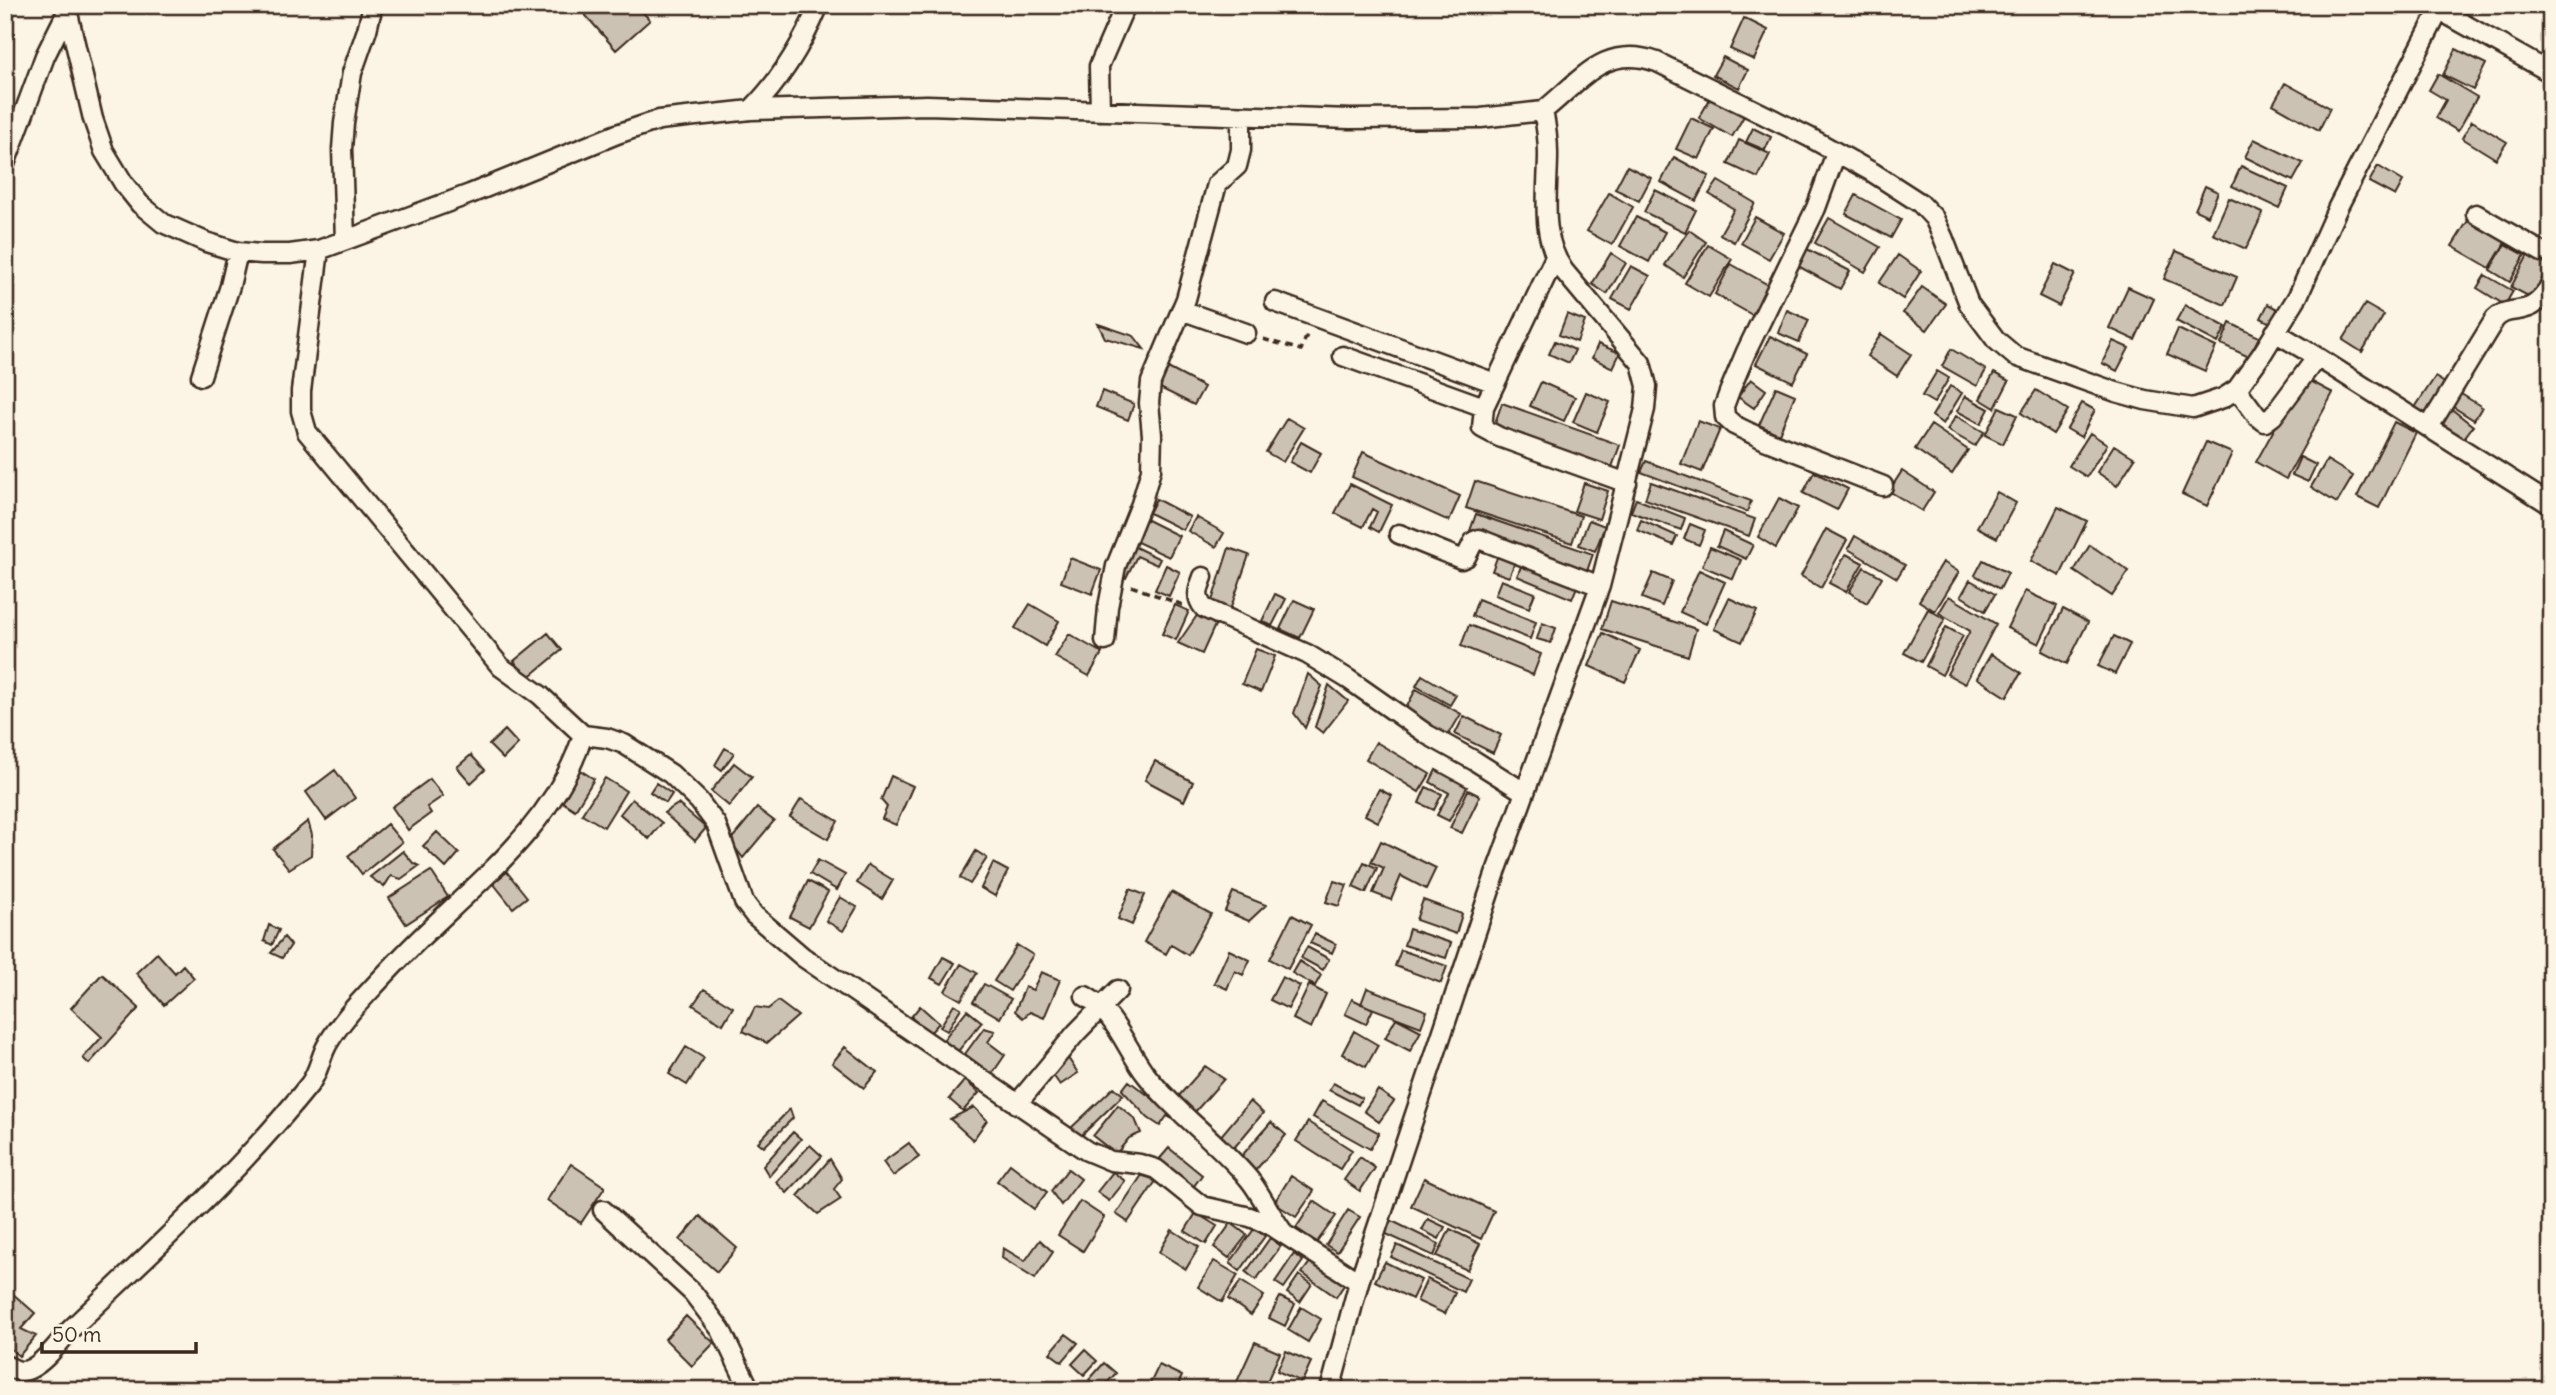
<svg xmlns="http://www.w3.org/2000/svg" width="2556" height="1395" font-family="Delius,sans-serif">
<style>
.building{fill:#ccc2b3;stroke:#3b2a1e;stroke-width:2}
.lines{fill:none;stroke-linecap:round;stroke-linejoin:round}
.minor-casing{stroke:#3b2a1e;stroke-width:23}
.path{stroke:#3b2a1e;stroke-width:3.5;stroke-dasharray:7 5;stroke-linecap:butt}
.minor{stroke:#fcf5e5;stroke-width:18}
</style>
<rect width="100%" height="100%" fill="#fcf5e5"/>
<filter id="ink" filterUnits="userSpaceOnUse"><feTurbulence type="fractalNoise" baseFrequency=".0143" numOctaves="2"/><feDisplacementMap in="SourceGraphic" scale="14" xChannelSelector="R" yChannelSelector="G"/><feConvolveMatrix kernelMatrix="1 2 1 2 8 2 1 2 1" color-interpolation-filters="sRGB"/></filter>
<g filter="url(#ink)">
<path class="building" d="M587 5H636L650 20 616 50 581 10Z
M1744 18 1768 30 1754 60 1730 49Z
M2456 49 2486 64 2473 90 2443 75Z
M1723 57 1748 70 1739 88 1713 75Z
M2438 74 2477 97 2458 131 2436 118 2446 100 2429 90Z
M2285 83 2330 108 2319 130 2273 104Z
M1711 97 1744 116 1732 137 1699 118Z
M1691 118 1714 129 1699 159 1676 149Z
M2472 121 2507 142 2496 159 2462 138Z
M1753 128 1771 137 1765 150 1746 142Z
M2254 139 2303 163 2293 181 2245 157Z
M1739 140 1770 154 1758 178 1728 164Z
M1674 157 1709 176 1696 201 1661 182Z
M1627 166 1651 178 1639 201 1615 189Z
M2241 166 2288 188 2279 208 2232 186Z
M2378 166 2403 181 2395 196 2369 182Z
M1718 181 1755 203 1734 242 1720 234 1734 209 1709 194Z
M2205 186 2218 192 2208 216 2195 210Z
M1655 190 1696 210 1685 232 1644 212Z
M1609 193 1633 207 1612 245 1587 231Z
M1856 195 1901 220 1891 238 1846 214Z
M2229 198 2263 213 2246 249 2213 234Z
M1636 217 1665 232 1649 262 1620 246Z
M1755 217 1784 233 1769 259 1741 243Z
M1829 218 1880 247 1865 272 1815 243Z
M2469 219 2506 241 2490 268 2452 246Z
M1689 230 1706 242 1683 277 1665 265Z
M2505 244 2525 255 2510 282 2490 270Z
M1708 245 1732 259 1709 297 1685 283Z
M1807 249 1850 271 1840 289 1798 266Z
M2176 251 2237 277 2225 305 2164 279Z
M1611 253 1626 263 1607 294 1592 284Z
M1898 255 1921 271 1903 299 1879 283Z
M2528 255 2549 265 2532 298 2511 287Z
M1731 264 1770 286 1754 316 1715 294Z
M2055 264 2075 274 2059 306 2039 296Z
M1631 266 1650 276 1631 309 1612 299Z
M2485 275 2513 291 2505 305 2477 288Z
M1922 287 1946 304 1927 330 1903 313Z
M2128 287 2154 299 2135 340 2109 328Z
M2268 304 2281 311 2274 325 2261 318Z
M2365 304 2384 315 2362 352 2343 340Z
M2185 305 2226 327 2218 343 2176 321Z
M1787 310 1809 320 1799 342 1778 333Z
M1567 314 1585 321 1577 342 1559 335Z
M2230 323 2259 337 2249 357 2221 344Z
M1098 324 1134 336 1144 349 1105 338Z
M2178 329 2216 347 2205 371 2167 354Z
M1881 334 1911 354 1897 376 1867 356Z
M1770 336 1807 354 1793 382 1756 364Z
M1555 341 1575 350 1569 363 1549 354Z
M2113 341 2129 348 2117 371 2102 363Z
M1598 344 1620 353 1613 368 1592 358Z
M1951 349 1986 370 1977 386 1942 366Z
M1166 367 1204 387 1194 405 1156 386Z
M1937 371 1949 378 1934 403 1922 396Z
M1994 373 2009 381 1995 408 1980 399Z
M2303 377 2333 393 2286 479 2256 462Z
M2435 377 2448 385 2427 417 2414 409Z
M1751 379 1766 390 1754 408 1738 397Z
M1541 382 1575 397 1564 421 1530 406Z
M1950 386 1962 393 1943 424 1932 416Z
M1776 387 1795 395 1779 434 1759 425Z
M2036 390 2068 410 2053 434 2021 413Z
M1102 391 1134 404 1128 420 1096 407Z
M1586 392 1610 402 1597 432 1573 422Z
M2458 392 2482 407 2474 420 2450 405Z
M1965 396 1989 409 1981 424 1957 411Z
M1502 403 1620 445 1612 467 1494 426Z
M2082 403 2095 410 2081 437 2067 429Z
M1999 407 2017 415 2003 444 1985 435Z
M2449 407 2473 426 2461 442 2436 424Z
M1956 416 1984 432 1975 446 1947 430Z
M1287 418 1304 428 1283 462 1266 452Z
M1698 421 1720 429 1702 472 1681 464Z
M2394 422 2416 433 2379 508 2357 497Z
M1931 425 1968 450 1952 474 1915 449Z
M2090 433 2107 444 2087 477 2069 466Z
M1301 442 1321 453 1310 473 1290 462Z
M2206 442 2232 453 2207 506 2182 494Z
M2114 445 2135 458 2117 486 2097 472Z
M1363 452 1460 496 1449 521 1352 477Z
M2300 457 2316 465 2308 482 2292 475Z
M2327 460 2353 476 2337 503 2311 487Z
M1646 461 1751 501 1747 512 1641 472Z
M1902 471 1934 492 1922 511 1889 491Z
M1814 472 1848 489 1837 510 1803 493Z
M1475 481 1581 516 1572 543 1466 508Z
M1651 482 1755 519 1749 536 1645 499Z
M1584 483 1608 491 1599 519 1574 511Z
M1350 484 1392 505 1379 532 1370 527 1377 512 1372 509 1363 527 1335 513Z
M1997 492 2016 503 1997 538 1977 527Z
M1779 498 1798 508 1776 548 1758 537Z
M1156 499 1190 517 1183 530 1149 513Z
M1636 499 1685 518 1681 530 1631 512Z
M2058 507 2087 521 2060 576 2031 561Z
M1476 514 1593 554 1587 571 1470 531Z
M1196 517 1224 533 1216 547 1188 531Z
M1145 519 1179 536 1169 557 1135 541Z
M1589 520 1605 526 1595 551 1579 545Z
M1641 520 1677 536 1673 545 1637 530Z
M1690 524 1705 530 1699 545 1684 539Z
M1826 529 1847 540 1821 588 1801 576Z
M1723 531 1753 545 1746 559 1717 546Z
M1855 536 1905 565 1897 578 1848 549Z
M1131 545 1160 559 1157 565 1137 556 1126 578 1117 574Z
M2090 545 2129 571 2112 596 2074 571Z
M1710 547 1741 560 1733 579 1702 566Z
M1229 548 1249 555 1229 613 1210 607Z
M1846 554 1863 563 1846 592 1829 583Z
M1498 555 1515 562 1509 577 1492 571Z
M1070 558 1101 570 1092 594 1061 582Z
M1983 560 2008 573 2000 589 1975 575Z
M1523 562 1578 584 1572 599 1517 576Z
M1943 562 1959 572 1935 611 1919 601Z
M1166 565 1180 572 1169 596 1155 590Z
M1864 567 1882 577 1867 603 1849 592Z
M1699 570 1725 582 1706 624 1680 612Z
M1653 573 1672 581 1662 606 1642 598Z
M1501 580 1535 593 1529 608 1495 595Z
M1970 580 1995 594 1985 611 1961 596Z
M2025 591 2057 606 2039 644 2007 628Z
M1275 594 1286 599 1272 626 1262 621Z
M1949 596 1996 624 1965 684 1947 674 1970 631 1939 613Z
M1729 598 1757 611 1742 642 1714 629Z
M1478 599 1536 622 1530 639 1472 616Z
M1294 600 1314 609 1300 638 1280 629Z
M1611 601 1696 629 1688 656 1602 629Z
M1030 604 1059 621 1045 646 1015 628Z
M1175 605 1189 611 1176 640 1162 634Z
M1928 609 1945 619 1921 662 1904 653Z
M2063 609 2088 622 2067 664 2042 651Z
M1198 614 1215 625 1202 654 1178 643Z
M1542 623 1556 628 1551 643 1537 639Z
M1469 625 1541 654 1533 675 1461 646Z
M1946 627 1963 636 1942 675 1926 666Z
M548 633 562 650 528 678 514 661Z
M1603 633 1640 650 1625 682 1589 666Z
M1069 634 1102 653 1089 676 1055 657Z
M2114 636 2130 644 2115 674 2098 666Z
M1256 649 1275 656 1261 692 1242 684Z
M1991 654 2021 673 2007 697 1977 678Z
M1308 674 1322 686 1305 728 1294 713Z
M1422 675 1456 695 1450 705 1416 686Z
M1329 685 1348 701 1323 733 1315 727Z
M1416 689 1461 714 1448 736 1404 712Z
M1464 716 1501 735 1493 753 1455 734Z
M505 730 518 744 503 759 489 745Z
M1376 742 1430 774 1419 792 1366 759Z
M725 748 734 753 722 770 715 765Z
M471 755 485 770 471 783 457 767Z
M1155 761 1193 782 1184 801 1145 780Z
M734 763 752 777 729 806 711 791Z
M335 770 355 798 326 820 306 792Z
M580 770 594 779 575 810 561 801Z
M1436 770 1467 787 1449 821 1437 815 1449 793 1430 782Z
M891 776 913 786 896 825 882 819 887 807 881 800Z
M605 778 626 791 604 827 582 814Z
M430 779 443 796 427 807 431 813 408 830 392 807Z
M656 783 672 794 666 803 650 792Z
M1426 787 1442 794 1434 810 1419 803Z
M1379 789 1392 796 1378 822 1365 815Z
M1468 790 1480 796 1462 833 1450 828Z
M632 799 662 823 649 839 620 814Z
M801 799 838 821 828 839 790 817Z
M678 804 706 828 695 841 664 813Z
M757 808 774 821 743 858 730 841Z
M308 821 312 835 311 855 289 869 273 849Z
M387 824 402 842 362 874 348 856Z
M437 832 459 853 446 868 423 846Z
M1381 841 1436 868 1426 889 1401 876 1391 900 1373 893 1384 868 1371 862Z
M403 851 413 863 419 866 401 879 391 876 384 887 370 877Z
M976 851 987 858 970 884 960 878Z
M818 860 845 875 837 890 810 874Z
M1364 862 1377 868 1366 893 1353 887Z
M993 863 1008 871 995 896 981 888Z
M868 865 893 880 882 899 857 883Z
M431 871 448 897 406 924 389 898Z
M507 872 527 897 513 908 493 883Z
M808 881 828 892 809 927 790 917Z
M1334 881 1347 885 1339 906 1326 902Z
M1130 889 1145 895 1132 925 1118 919Z
M1171 892 1211 914 1188 955 1171 945 1166 954 1144 942Z
M1233 892 1266 905 1249 921 1225 911Z
M840 897 857 907 843 931 826 921Z
M1423 900 1462 914 1456 934 1416 920Z
M1292 915 1311 925 1288 969 1270 959Z
M269 925 279 930 272 945 264 941Z
M1409 929 1451 943 1446 958 1404 945Z
M1315 934 1336 944 1332 953 1310 943Z
M284 937 291 945 282 958 271 953Z
M1017 945 1033 955 1010 991 994 981Z
M1307 947 1329 959 1323 970 1301 958Z
M1229 950 1250 960 1243 975 1235 971 1227 989 1214 983Z
M1401 950 1447 966 1441 983 1395 966Z
M157 953 175 973 183 965 194 978 164 1005 136 973Z
M943 957 955 963 942 984 931 978Z
M1299 961 1321 975 1315 986 1292 973Z
M961 964 977 973 961 1000 945 991Z
M1041 972 1060 980 1044 1018 1030 1012 1023 1018 1015 1011 1025 987 1033 990Z
M102 974 139 1008 89 1064 83 1058 102 1037 71 1008Z
M1282 977 1300 986 1288 1009 1270 1000Z
M984 984 1011 999 1000 1018 973 1002Z
M1309 985 1326 994 1311 1028 1293 1019Z
M1367 988 1427 1011 1421 1027 1361 1004Z
M704 989 733 1007 723 1024 693 1005Z
M1352 999 1373 1009 1366 1024 1345 1014Z
M778 1001 798 1016 767 1043 743 1031 755 1007 768 1009Z
M954 1004 961 1008 947 1031 940 1027Z
M920 1006 939 1023 929 1034 911 1017Z
M967 1010 982 1022 955 1055 940 1044Z
M1396 1018 1421 1031 1410 1051 1385 1038Z
M984 1028 995 1031 988 1042 1005 1055 992 1074 965 1054Z
M1354 1031 1378 1045 1366 1067 1342 1054Z
M686 1047 704 1058 687 1085 669 1074Z
M845 1047 877 1072 864 1088 832 1063Z
M1068 1058 1078 1073 1060 1085 1050 1071Z
M1205 1066 1224 1079 1194 1113 1177 1098Z
M965 1080 979 1093 963 1111 949 1099Z
M1129 1081 1176 1116 1173 1119 1167 1116 1160 1126 1148 1118 1122 1090Z
M1333 1083 1362 1098 1358 1105 1329 1090Z
M1114 1087 1123 1095 1080 1137 1071 1128Z
M1378 1090 1394 1101 1379 1122 1364 1111Z
M1250 1101 1263 1113 1233 1149 1219 1138Z
M1322 1101 1379 1133 1370 1149 1313 1117Z
M1118 1105 1135 1119 1141 1133 1129 1138 1116 1154 1093 1136Z
M974 1107 987 1120 973 1140 950 1119Z
M790 1109 793 1118 764 1147 758 1142Z
M1271 1122 1286 1135 1254 1172 1239 1159Z
M1308 1122 1352 1150 1340 1169 1296 1141Z
M793 1132 801 1139 769 1176 763 1166Z
M909 1143 919 1157 893 1176 883 1162Z
M810 1145 822 1156 787 1193 776 1182Z
M1169 1148 1202 1175 1191 1190 1157 1162Z
M1360 1157 1375 1168 1360 1191 1344 1180Z
M830 1159 842 1179 834 1189 841 1199 818 1214 798 1196Z
M571 1164 605 1187 581 1223 547 1200Z
M1010 1164 1047 1192 1034 1209 997 1181Z
M1068 1169 1081 1179 1061 1205 1051 1191Z
M1146 1169 1158 1178 1128 1222 1116 1214Z
M1113 1172 1125 1181 1109 1201 1097 1192Z
M1291 1176 1314 1191 1296 1217 1274 1203Z
M1424 1178 1494 1211 1481 1239 1411 1206Z
M1080 1201 1104 1217 1083 1251 1058 1235Z
M1314 1201 1336 1216 1317 1242 1296 1228Z
M1348 1210 1360 1217 1337 1252 1326 1245Z
M1196 1213 1217 1226 1206 1244 1185 1231Z
M700 1216 737 1248 717 1272 680 1240Z
M1428 1219 1445 1227 1439 1239 1422 1230Z
M1390 1220 1439 1244 1434 1256 1384 1233Z
M1231 1223 1247 1235 1229 1258 1214 1247Z
M1254 1229 1265 1236 1240 1271 1230 1263Z
M1450 1229 1480 1244 1467 1270 1437 1256Z
M1172 1230 1199 1247 1186 1269 1159 1252Z
M1270 1238 1281 1246 1256 1280 1246 1272Z
M1040 1240 1053 1252 1035 1279 1002 1258 1003 1248 1025 1261Z
M1397 1245 1469 1279 1463 1292 1391 1257Z
M1294 1254 1303 1261 1284 1288 1275 1282Z
M1214 1261 1238 1275 1222 1302 1198 1287Z
M1311 1261 1344 1285 1336 1297 1302 1273Z
M1385 1262 1421 1280 1412 1299 1375 1281Z
M1299 1275 1312 1284 1300 1302 1287 1293Z
M1427 1279 1455 1293 1445 1314 1417 1301Z
M1241 1281 1264 1296 1251 1315 1228 1299Z
M12 1293 35 1313 21 1329 36 1336 19 1356 5 1344V1302Z
M1280 1297 1295 1304 1285 1326 1269 1318Z
M1301 1307 1321 1319 1308 1342 1288 1330Z
M686 1316 714 1343 692 1366 665 1339Z
M1066 1334 1078 1343 1062 1362 1050 1353Z
M1255 1342 1280 1353 1263 1390H1243L1235 1386Z
M1085 1350 1097 1361 1084 1375 1072 1364Z
M1286 1351 1311 1362 1302 1382 1277 1371Z
M1104 1363 1116 1373 1101 1390 1089 1380Z
M1159 1365 1182 1376 1176 1390H1147Z
M1278 1382 1297 1390H1274Z"/>
<g class="lines">
<defs>
<path id="minor" d="M63 5 67 9 93 119 104 151 124 184 140 204 163 223 206 242 238 252 262 254H290L319 250 470 194 617 134 659 120 751 110 927 105 1350 119 1481 118 1543 111
M2439 10 2551 73
M751 110C781 80 802 45 819 5
M1100 111 1099 66 1122 13 1127 5
M1836 153 1816 208 1746 352 1730 390 1724 406 1725 417 1734 425 1765 440 1883 486
M5 164 45 56 70 6
M2476 214 2542 252
M345 240 342 149 344 123 352 73 367 30 373 5
M1555 257 1484 407 1482 428 1499 437 1627 483
M1275 302 1495 383
M1181 310 1246 333
M2275 332 2317 357
M1343 356 1484 407
M201 376 230 286 238 252
M2237 389 2257 416 2265 422 2273 416 2317 357 2551 505
M2429 427 2495 319C2511 302 2530 322 2551 285
M1399 534 1461 559 1466 557 1474 541 1479 539 1600 586
M1203 577C1198 590 1195 597 1204 608L1307 654 1348 679 1428 735 1475 761 1524 792
M1105 641 1108 607 1116 566 1141 504 1151 470 1152 435 1149 403 1151 382 1186 299 1217 184 1237 166 1241 150V116
M583 735 607 738 624 744 671 774 699 801 716 824 744 902 754 915 803 957 1087 1151 1111 1161 1140 1164 1156 1169 1202 1206 1250 1217 1270 1225 1359 1282
M1085 996C1115 1012 1127 1051 1147 1076 1177 1114 1218 1142 1249 1179 1260 1192 1270 1214 1281 1229
M1017 1104 1076 1033 1118 990
M603 1210 693 1293 721 1330 750 1390
M5 1365C10 1367 16 1371 21 1371 37 1372 60 1342 69 1331 151 1252 237 1175 309 1085 318 1074 320 1059 326 1047 333 1033 344 1020 354 1008 379 981 404 953 431 928 490 872 558 816 583 735L540 695 501 667 307 432 301 411V391L319 250
M1330 1390 1359 1282 1496 872 1600 586 1645 409 1647 386 1641 363 1564 271C1539 236 1548 195 1548 154 1548 140 1546 125 1543 111 1581 81 1604 43 1657 62L1809 137 1872 172 1920 203 1934 218 1943 237 1969 304 1996 340 2015 356 2116 392 2145 400 2193 408 2223 398 2237 389 2262 354 2298 296 2338 207 2442 5"/>
</defs>
<use href="#minor" class="minor-casing"/>
<path class="path" d="M1263 339 1301 350 1308 332
M1131 586 1183 605"/>
<use href="#minor" class="minor"/>
</g>
</g>
<rect width="2556" height="1395" fill="none" stroke="#fcf5e5" stroke-width="28"/>
<rect x="14" y="14" width="2528" height="1367" fill="none" stroke="#3b2a1e" stroke-width="2.5" filter="url(#ink)"/>
<path d="M42 1342v10h154v-10" fill="none" stroke="#3b2a1e" stroke-width="3.5"/>
<text x="52" y="1342" font-size="21" fill="#3b2a1e" stroke="#fcf5e5" stroke-width="5" paint-order="stroke">50 m</text>
</svg>
